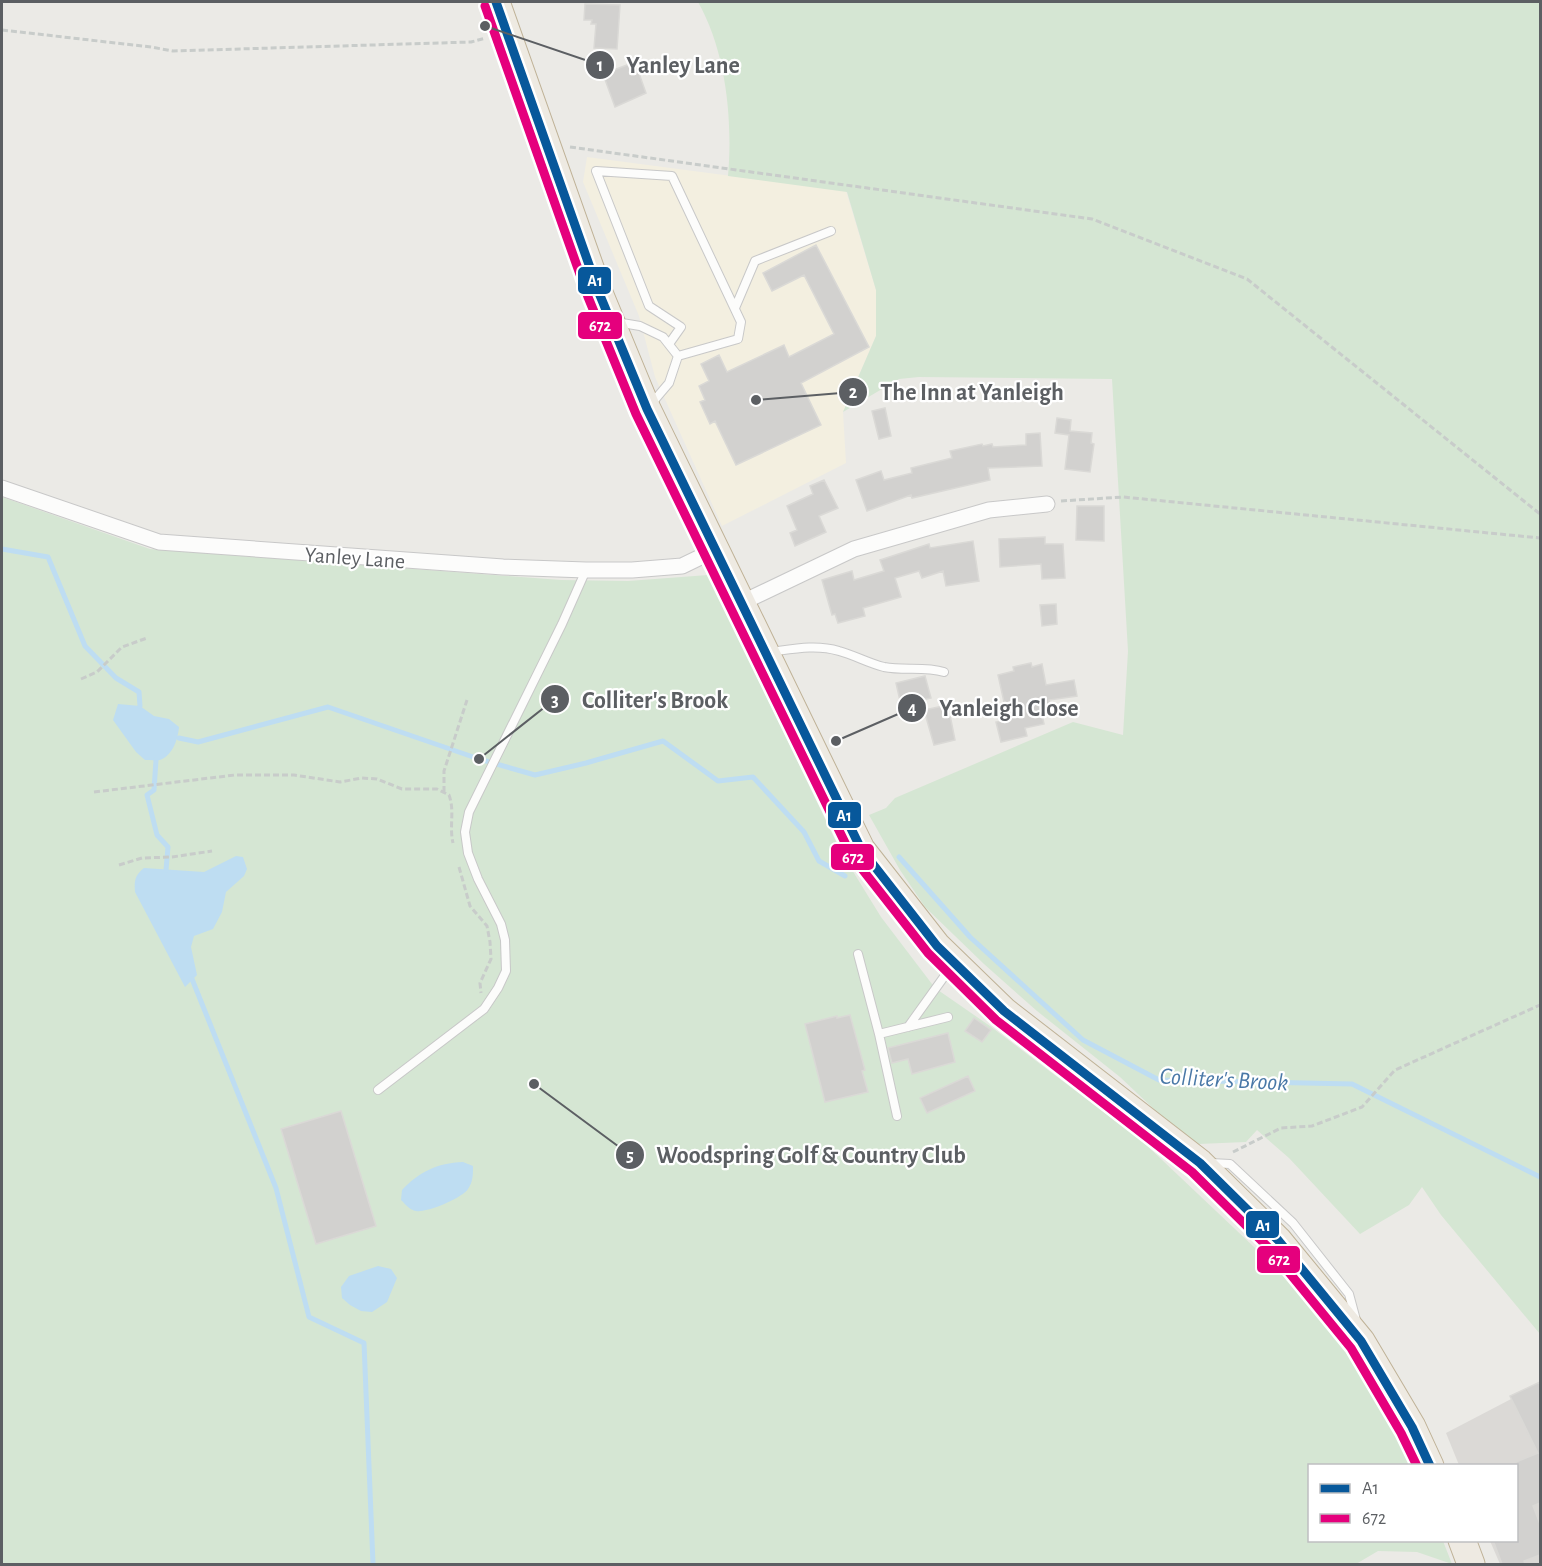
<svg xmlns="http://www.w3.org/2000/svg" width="1542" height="1566" font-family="'Alegreya Sans',sans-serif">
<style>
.commercial{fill:#f3efe0}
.industrial{fill:#dbd9d6}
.green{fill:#d5e6d3}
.water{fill:#beddf2}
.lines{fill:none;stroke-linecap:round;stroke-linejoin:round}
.stream{stroke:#beddf2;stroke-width:5}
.building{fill:#d2d1cf;stroke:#dad9d6;stroke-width:1.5}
.lane-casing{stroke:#c8c8c8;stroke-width:10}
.street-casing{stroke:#c8c8c8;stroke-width:17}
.highway-casing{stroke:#bfb297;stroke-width:29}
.path{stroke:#c8ccca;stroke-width:3;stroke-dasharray:6 3;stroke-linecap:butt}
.lane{stroke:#fcfcfb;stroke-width:8}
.street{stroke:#fcfcfb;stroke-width:15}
.highway{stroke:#eeeae2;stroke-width:27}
.bus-1-casing{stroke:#fff;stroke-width:14}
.bus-2-casing{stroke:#fff;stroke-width:14}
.bus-1{stroke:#07589b;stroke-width:9}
.bus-2{stroke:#e5007d;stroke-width:9}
.labels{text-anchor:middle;stroke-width:4.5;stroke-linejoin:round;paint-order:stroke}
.street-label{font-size:22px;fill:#5c5f63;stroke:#fff}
.water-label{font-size:24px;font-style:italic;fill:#4978a7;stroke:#fff}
.leader{fill:none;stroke:#5c5f63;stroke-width:2}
.callout-dot{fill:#5c5f63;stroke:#fff;stroke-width:2}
.mark-label{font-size:18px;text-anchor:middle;font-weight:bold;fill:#fff}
.callout-label{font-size:24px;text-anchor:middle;font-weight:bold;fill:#5c5f63;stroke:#fff;stroke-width:4.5;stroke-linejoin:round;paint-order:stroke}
.line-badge{stroke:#fff;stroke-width:2}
.badge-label{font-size:16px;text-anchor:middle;font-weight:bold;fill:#fff}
</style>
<rect width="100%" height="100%" fill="#ebeae6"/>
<path class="commercial" d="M587 157 846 191 876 290V336L843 412 846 463 722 526 655 377 639 316 583 182Z"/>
<path class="industrial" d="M1540 1384V1564H1500L1490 1541 1516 1540V1466L1459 1465 1446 1433Z"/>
<path class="green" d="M698 2H1540V1334L1441 1215 1422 1187 1409 1205 1360 1234 1289 1158 1257 1130 1246 1142 1198 1144 1156 1111 1120 1077 1037 1011 984 964 925 907 900 870 869 815 886 808 895 798 1073 722 1123 735 1128 651 1112 379 919 377 899 379 843 412 876 336V290L847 192 728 176C733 120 726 51 698 2Z
M2 497 150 549 561 580 628 581 708 575 841 852 881 917 935 988 990 1026 1142 1141 1288 1279 1353 1356 1411 1465 1310 1466V1540L1443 1541 1452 1564 1417 1552 1378 1551 1356 1564H2Z"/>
<path class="water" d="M118 704 140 706 154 716 169 719 179 727C178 739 173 755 160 760 156 761 149 760 145 760L136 752 113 720Z
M236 856 243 857 247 869 244 876 226 892 222 912 213 929 194 936 191 947 197 975 185 987 135 892C134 881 135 875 144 868L204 872Z
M463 1162 473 1166C473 1175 473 1182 468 1189 462 1198 427 1213 416 1211 410 1210 406 1205 401 1200L402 1190C419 1172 437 1163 463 1162Z
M378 1266 391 1269 397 1278 387 1302 372 1312 361 1311 350 1305 342 1298 341 1287 349 1276Z"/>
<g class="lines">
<path class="stream" d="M2 549 48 557 85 646 116 678 139 692 140 706
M179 738 198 742 328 707 479 759 535 775 586 763 663 741 718 781 753 777 804 832 819 861 845 876
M156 760 154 790 147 795 157 835 168 847 166 870
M899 857 970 937 1083 1040 1159 1080 1352 1084 1540 1177
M192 979 276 1188 309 1317 364 1343 373 1564"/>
</g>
<path class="building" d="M585 4 620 5 617 49 594 48 596 24H591L592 20H584Z
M635 62 646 93 615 107 603 74Z
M816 245 869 347 801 383 821 425 736 465 715 421 710 424 700 402 705 400 699 386 709 381 701 364 719 355 727 372 784 345 789 357 834 334 804 275 772 291 763 273Z
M885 408 891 436 879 439 872 411Z
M1057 418 1071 420 1070 431 1092 433 1091 443 1094 444 1090 472 1065 469 1069 435 1055 433Z
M1040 433 1042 466 988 468 990 480 912 498 911 495 867 511 856 480 881 471 884 480 912 473 911 468 952 458 950 451 982 444 983 446 992 444 993 447 1026 445V434Z
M824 480 838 508 819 516 826 532 795 546 790 533 797 530 787 506 813 494 810 486Z
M1077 506H1104V541L1076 540Z
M1045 537V544H1063L1065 578 1042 579 1041 564 1000 567 999 539Z
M973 541 979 581 946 586 943 571 922 578 919 571 895 578 901 597 863 608 865 616 838 623 835 614 832 615 822 580 852 571 854 580 884 571 880 560 929 544 930 548Z
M1056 604 1057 624 1042 626 1040 605Z
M1031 663 1032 667 1042 664 1046 685 1074 680 1077 696 1049 700 1051 708 1041 710 1044 724 1025 728 1027 736 1001 742 996 722 1008 720 998 675 1014 671 1013 667Z
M925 676 931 698 901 705 896 683Z
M948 705 955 740 934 745 924 710Z
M850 1015 865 1070 862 1071 868 1092 825 1102 805 1024 837 1016V1018Z
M974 1018 991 1030 982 1042 965 1031Z
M948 1033 955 1062 912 1074 908 1059 892 1063 888 1048Z
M968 1076 975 1091 927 1113 920 1098Z
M341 1111 376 1226 316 1244 281 1129Z
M1540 1382V1503L1533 1506 1540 1524V1555L1524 1561 1525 1564H1502L1493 1540H1516V1462L1538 1453 1510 1396Z"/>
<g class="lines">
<defs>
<path id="lane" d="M735 308 755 261 831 231
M616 322 640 326 663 337 678 356 669 383 652 403
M669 344 681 327 649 306 596 171 672 176 741 322 738 339 678 356
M770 652C793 649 816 644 839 651 854 655 868 663 884 667 904 671 924 666 944 672
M858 954 879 1034 897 1116
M908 1027 951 967
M879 1034 948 1017
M378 1090 484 1009 498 988 506 971 505 940 501 924 478 879 468 853 465 832 469 812 562 624 586 570
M1211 1163 1230 1164 1293 1223 1349 1294 1356 1320"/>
<path id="street" d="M2 488 159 542 503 567 586 570H632L682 566 715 550
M741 603 854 549 989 510 1047 504"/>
<path id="highway" d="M496 2 599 293 647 409 861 849 937 946 1004 1011 1200 1163 1278 1240 1361 1341 1412 1427 1430 1466
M1462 1540 1471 1564"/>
</defs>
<use href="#lane" class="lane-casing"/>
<use href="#street" class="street-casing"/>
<use href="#highway" class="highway-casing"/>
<path class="path" d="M2 30 151 47 173 51 471 42 486 38
M570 147 1092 219 1247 279 1540 514
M1061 501 1123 497 1540 538
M81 679 97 672 122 647 147 638
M94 792 235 775H294L340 782 362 778 377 779 402 789H437L449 795C455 811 449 826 453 843
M444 792V771L467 700
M119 865 142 858 172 857 212 851
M459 867 470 906 487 926 490 942 491 959 480 983 481 993
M1233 1152 1281 1128 1312 1126 1362 1107 1395 1070 1540 1005"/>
<use href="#lane" class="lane"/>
<use href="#street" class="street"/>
<use href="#highway" class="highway"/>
<defs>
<path id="bus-1" d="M496 2 599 293 647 409 861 849 937 946 1004 1011 1200 1163 1278 1240 1361 1341 1412 1427 1430 1466"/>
<path id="bus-2" d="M485 6 588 297 636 414 851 855 928 953 996 1020 1192 1172 1269 1248 1351 1348 1401 1433 1417 1466"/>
</defs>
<use href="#bus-1" class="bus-1-casing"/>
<use href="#bus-2" class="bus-2-casing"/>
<use href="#bus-1" class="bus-1"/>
<use href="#bus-2" class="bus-2"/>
</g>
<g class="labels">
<g class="street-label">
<text transform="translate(355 557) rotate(4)" y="8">Yanley Lane</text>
</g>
<g class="water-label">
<text transform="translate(1224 1079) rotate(3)" y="8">Colliter's Brook</text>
</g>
</g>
<path class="leader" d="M485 26L600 65M756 400L853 392M479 759L555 699M836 741L912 708M534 1084L630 1155"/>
<g class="callout-dot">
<circle cx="485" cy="26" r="6"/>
<circle cx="756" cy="400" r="6"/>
<circle cx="479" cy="759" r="6"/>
<circle cx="836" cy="741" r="6"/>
<circle cx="534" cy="1084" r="6"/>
<circle cx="600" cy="65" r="15"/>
<circle cx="853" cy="392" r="15"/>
<circle cx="555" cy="699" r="15"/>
<circle cx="912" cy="708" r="15"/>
<circle cx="630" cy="1155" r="15"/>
</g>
<g class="mark-label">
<text x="600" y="71">1</text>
<text x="853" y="398">2</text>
<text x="555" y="706">3</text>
<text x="912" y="714">4</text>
<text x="630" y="1161">5</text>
</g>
<g class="callout-label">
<text x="683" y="73">Yanley Lane</text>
<text x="972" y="400">The Inn at Yanleigh</text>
<text x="655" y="708">Colliter's Brook</text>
<text x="1009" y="716">Yanleigh Close</text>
<text x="811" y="1163">Woodspring Golf &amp; Country Club</text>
</g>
<g class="line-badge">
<rect x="577" y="266" width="35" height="29" rx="6" fill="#07589b"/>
<rect x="577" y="311" width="46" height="29" rx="6" fill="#e5007d"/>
<rect x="827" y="801" width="35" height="28" rx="6" fill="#07589b"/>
<rect x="830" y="843" width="45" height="28" rx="6" fill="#e5007d"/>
<rect x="1245" y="1210" width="35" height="29" rx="6" fill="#07589b"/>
<rect x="1256" y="1245" width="45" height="29" rx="6" fill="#e5007d"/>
</g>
<g class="badge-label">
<text x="595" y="286">A1</text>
<text x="600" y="331">672</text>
<text x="844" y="821">A1</text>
<text x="853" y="863">672</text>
<text x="1263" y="1231">A1</text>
<text x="1279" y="1265">672</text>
</g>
<rect width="1542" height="1566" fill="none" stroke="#5c5f63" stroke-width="6"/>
<rect x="1308" y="1464" width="210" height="78" fill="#ffffff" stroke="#bebfc1" stroke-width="1.5"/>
<rect x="1320" y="1484" width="30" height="9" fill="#07589b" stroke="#bebfc1" stroke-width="1.5"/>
<text x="1362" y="1494" font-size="18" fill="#5c5f63">A1</text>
<rect x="1320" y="1514" width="30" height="9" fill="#e5007d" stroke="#bebfc1" stroke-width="1.5"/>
<text x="1362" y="1524" font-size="18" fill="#5c5f63">672</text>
</svg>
